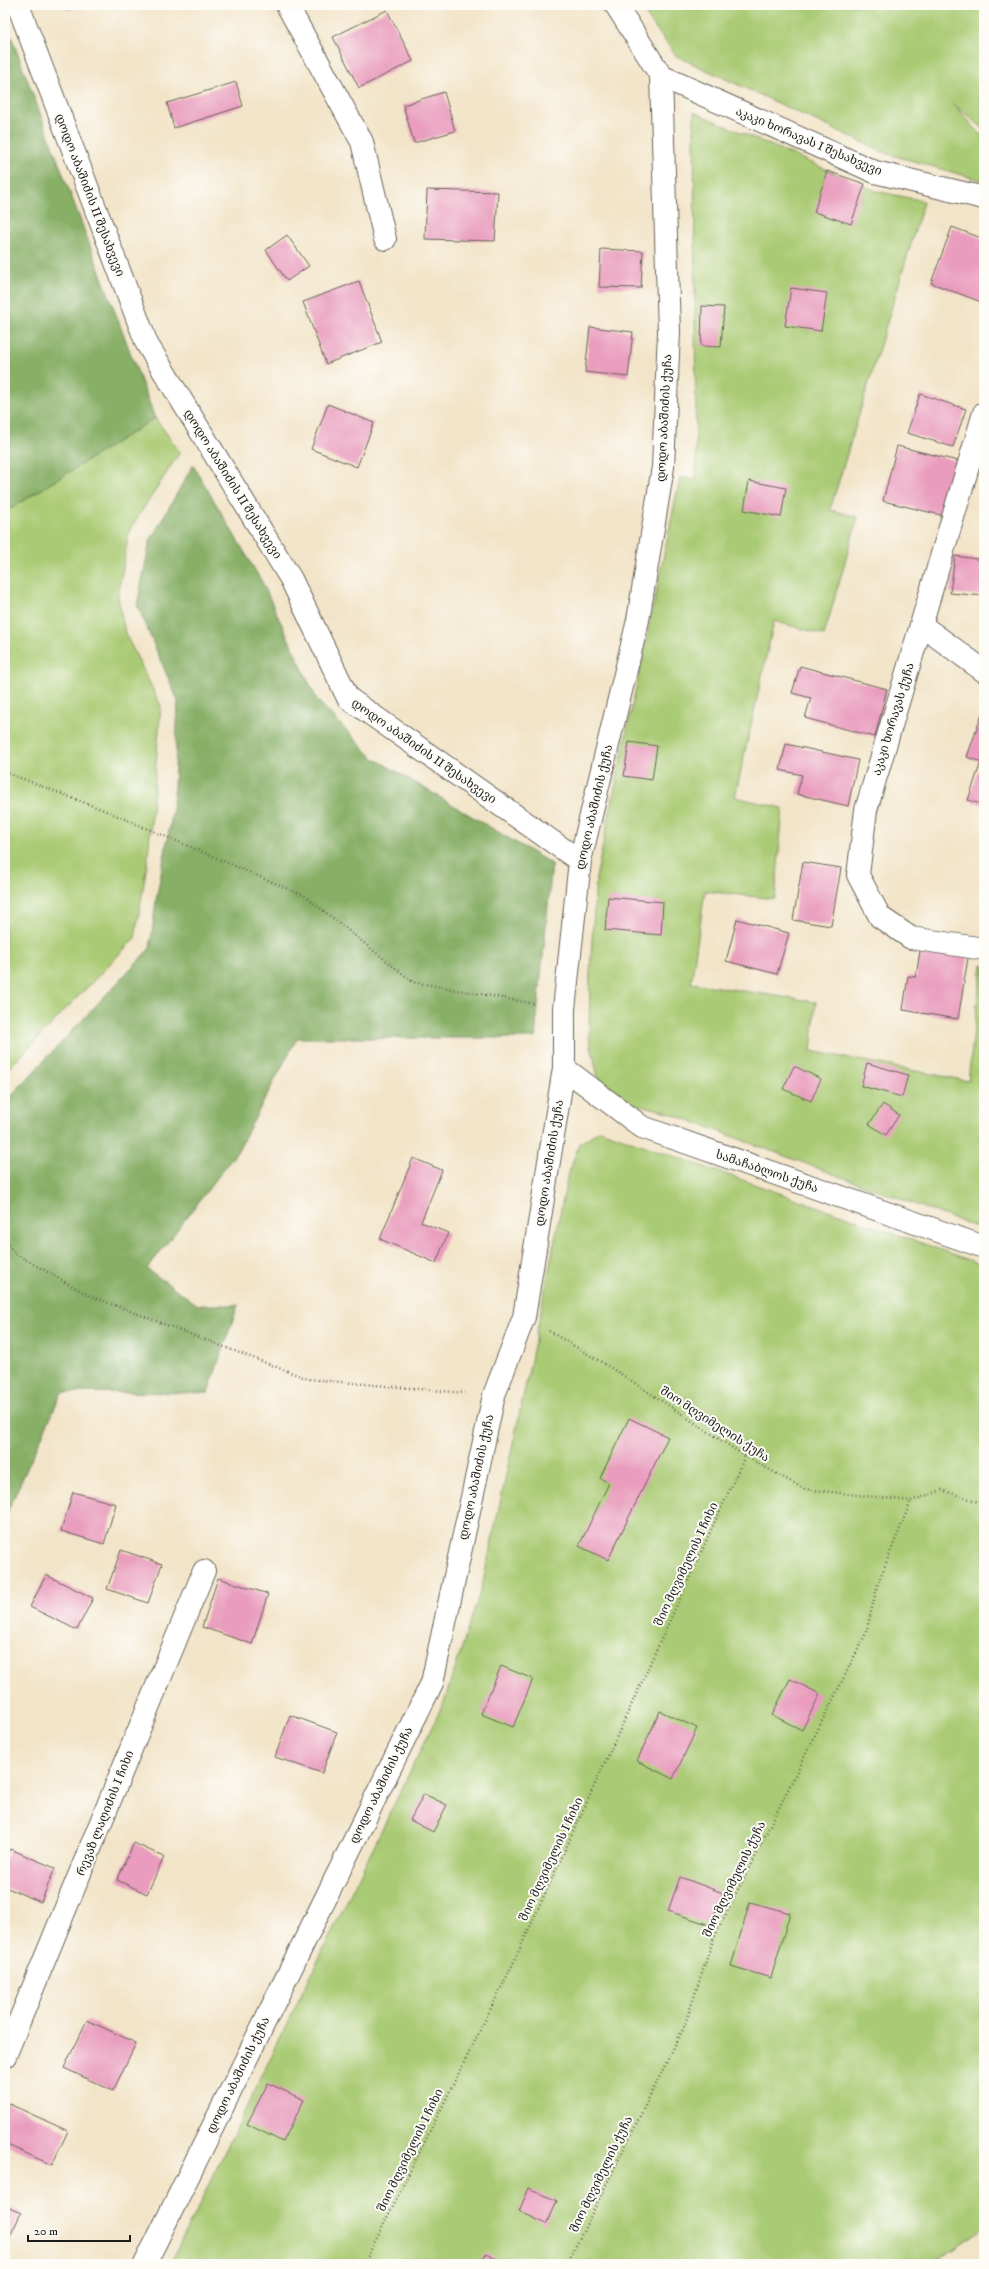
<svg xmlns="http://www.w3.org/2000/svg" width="989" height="2269" font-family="'IM FELL DW Pica','Noto Serif Georgian',serif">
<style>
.green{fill:#aacb74;stroke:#637448}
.forest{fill:#87af66;stroke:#526641}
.building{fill:#e99cbd}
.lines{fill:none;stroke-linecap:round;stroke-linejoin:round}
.minor-casing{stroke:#676258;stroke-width:24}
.tertiary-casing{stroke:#676258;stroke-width:24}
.path{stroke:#676258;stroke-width:2.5;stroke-dasharray:1 3;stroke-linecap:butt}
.minor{stroke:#fff;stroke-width:22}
.tertiary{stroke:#fff;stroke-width:22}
.labels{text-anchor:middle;stroke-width:4;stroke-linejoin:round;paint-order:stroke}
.street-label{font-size:12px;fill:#1c1c1c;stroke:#fdfcf7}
</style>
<rect width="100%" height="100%" fill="#fdfcf7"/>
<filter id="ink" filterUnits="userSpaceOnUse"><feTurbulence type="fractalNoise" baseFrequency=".025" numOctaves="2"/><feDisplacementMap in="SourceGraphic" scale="8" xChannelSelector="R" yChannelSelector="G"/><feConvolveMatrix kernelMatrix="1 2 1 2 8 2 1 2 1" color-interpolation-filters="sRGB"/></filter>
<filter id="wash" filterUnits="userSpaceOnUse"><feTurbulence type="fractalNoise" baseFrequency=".012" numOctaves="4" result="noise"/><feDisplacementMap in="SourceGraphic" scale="16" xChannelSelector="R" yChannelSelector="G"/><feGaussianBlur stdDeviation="0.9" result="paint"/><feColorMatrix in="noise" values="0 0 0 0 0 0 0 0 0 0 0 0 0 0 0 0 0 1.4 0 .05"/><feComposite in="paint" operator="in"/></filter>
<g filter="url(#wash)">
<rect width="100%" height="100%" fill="#f2e4c8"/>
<path class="green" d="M639 5H984V129L953 104 984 138V181L888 154 676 56Z
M694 112 876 191 924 201 830 510 858 517 824 635 774 621 735 797 783 808 775 899 705 891 691 983 816 1002 811 1051 968 1081 982 964 984 965V1230L664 1111 631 1103 598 1077 589 1037 590 972 596 878 680 478H696Z
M155 418 180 452 129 531 118 596 125 633 161 706 148 858 135 938 5 1072V512Z
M600 1130 984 1265V2228L931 2264H170L444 1702 482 1586 530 1365 567 1179 579 1144Z"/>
<path class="forest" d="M5 20 155 418 5 512Z
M193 465 262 582 317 700 372 757 552 864 535 1038H297L237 1152 147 1269 198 1305H238L208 1393 62 1392 5 1517V1102L150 948 156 900 173 809 178 701 137 605 150 541Z"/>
<g id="blocks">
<path class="building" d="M65 5H83L67 10Z
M387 10 413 61 359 88 333 37Z
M236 82 243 106 174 128 167 103Z
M444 92 455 131 414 143 403 105Z
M827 171 865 184 851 224 814 212Z
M427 190 498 192 495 241 425 239Z
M952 227 984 239V303L931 283Z
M287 235 309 266 287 281 266 250Z
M601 249 643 251 641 288 599 287Z
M359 281 382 342 326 364 303 302Z
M791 288 827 293 821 331 785 326Z
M702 306 724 307 721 347 701 346Z
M590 327 633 332 628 377 585 372Z
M920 394 966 409 953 447 907 433Z
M328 404 374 423 357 467 311 449Z
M897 446 958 461 945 516 883 501Z
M749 481 786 488 781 517 744 510Z
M955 556 984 560V596L950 593Z
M800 666 887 689 875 737 805 718 811 698 792 693Z
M982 714 984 715V805L968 800 981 762 967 757Z
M629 742 657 746 652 780 624 776Z
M786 744 858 760 848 806 797 794 802 775 780 770Z
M803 862 841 868 831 926 793 920Z
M608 897 663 902 661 935 605 930Z
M737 919 789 933 777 974 726 961Z
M921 944 969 952 958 1019 903 1010 908 976 916 977Z
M867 1063 908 1075 902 1097 861 1086Z
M794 1066 821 1079 811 1101 783 1089Z
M883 1104 899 1115 886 1135 869 1124Z
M413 1158 442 1170 421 1222 448 1233 436 1263 380 1239Z
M629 1418 668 1437 608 1560 579 1546 609 1483 600 1478Z
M73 1492 116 1504 104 1544 61 1531Z
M121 1550 162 1564 148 1603 107 1589Z
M46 1575 93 1598 77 1630 30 1607Z
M218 1578 268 1594 252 1644 202 1627Z
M501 1666 533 1679 513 1727 481 1714Z
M790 1679 820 1694 802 1730 772 1715Z
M660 1711 697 1728 673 1779 637 1761Z
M290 1715 337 1732 322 1773 275 1757Z
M424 1794 447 1805 433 1832 410 1820Z
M134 1843 164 1857 147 1894 117 1880Z
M10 1849 55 1868 41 1902 5 1887V1860Z
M680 1877 723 1893 710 1925 668 1911Z
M750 1902 790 1913 771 1978 731 1966Z
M87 2020 136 2043 113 2091 64 2068Z
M268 2083 304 2100 283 2142 247 2124Z
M5 2102 68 2131 52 2165 5 2144Z
M529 2188 557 2201 546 2224 519 2211Z
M5 2206 21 2213 5 2247Z
M486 2253 506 2264H480Z"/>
</g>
</g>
<g filter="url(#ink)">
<use href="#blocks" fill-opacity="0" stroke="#676258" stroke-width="1"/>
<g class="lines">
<defs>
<path id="minor" d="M18 5 147 344 291 579 348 698 580 861
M287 5 362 142 385 239
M661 76 875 172 984 198
M984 413 866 810 858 875 880 917 911 938 984 949
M921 625 984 671
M564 1068 642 1127 984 1247
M5 2056 204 1571"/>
<path id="tertiary" d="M145 2264 432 1683 494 1395 524 1317 564 1068V1009L580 861 638 620 663 467 669 332 661 76 616 5"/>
</defs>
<use href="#minor" class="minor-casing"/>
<use href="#tertiary" class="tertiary-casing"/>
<path class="path" d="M5 772 106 811 305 896 413 982 536 1004
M5 1242 16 1254 88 1295 308 1379 465 1393
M549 1331 618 1372 745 1456 804 1489 911 1501 942 1490 984 1504
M364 2264 511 1968 745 1456
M567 2264 684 2027 713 1940 866 1633 878 1583 911 1501"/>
<use href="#minor" class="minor"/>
<use href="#tertiary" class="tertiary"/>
</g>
</g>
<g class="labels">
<g class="street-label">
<text transform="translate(809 141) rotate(23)" y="4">აკაკი ხორავას I შესახვევი</text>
<text transform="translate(90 195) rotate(69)" y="4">დოდო აბაშიძის II შესახვევი</text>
<text transform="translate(664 418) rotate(-87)" y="4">დოდო აბაშიძის ქუჩა</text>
<text transform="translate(233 484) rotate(58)" y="4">დოდო აბაშიძის II შესახვევი</text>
<text transform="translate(893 719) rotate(-73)" y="4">აკაკი ხორავას ქუჩა</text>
<text transform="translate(424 751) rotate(35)" y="4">დოდო აბაშიძის II შესახვევი</text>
<text transform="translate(594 807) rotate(-77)" y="4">დოდო აბაშიძის ქუჩა</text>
<text transform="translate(549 1163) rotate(-81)" y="4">დოდო აბაშიძის ქუჩა</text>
<text transform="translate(767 1171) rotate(19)" y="4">სამაჩაბლოს ქუჩა</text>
<text transform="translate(715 1424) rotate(33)" y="4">შიო მღვიმელის ქუჩა</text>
<text transform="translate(476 1477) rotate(-78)" y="4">დოდო აბაშიძის ქუჩა</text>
<text transform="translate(686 1564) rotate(-65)" y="4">შიო მღვიმელის I ჩიხი</text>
<text transform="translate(381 1785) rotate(-64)" y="4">დოდო აბაშიძის ქუჩა</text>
<text transform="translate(105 1813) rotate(-68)" y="4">რევაზ ლაღიძის I ჩიხი</text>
<text transform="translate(551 1859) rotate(-65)" y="4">შიო მღვიმელის I ჩიხი</text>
<text transform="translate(734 1879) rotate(-64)" y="4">შიო მღვიმელის ქუჩა</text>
<text transform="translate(238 2075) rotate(-64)" y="4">დოდო აბაშიძის ქუჩა</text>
<text transform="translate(410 2150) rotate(-64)" y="4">შიო მღვიმელის I ჩიხი</text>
<text transform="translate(601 2174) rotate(-64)" y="4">შიო მღვიმელის ქუჩა</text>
</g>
</g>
<rect width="989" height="2269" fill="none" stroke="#fdfcf7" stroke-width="20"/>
<path d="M28 2235v6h102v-6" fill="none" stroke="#1c1c1c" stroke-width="2"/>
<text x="34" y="2235" font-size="12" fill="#1c1c1c" stroke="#fdfcf7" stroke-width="3" paint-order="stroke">20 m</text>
</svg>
